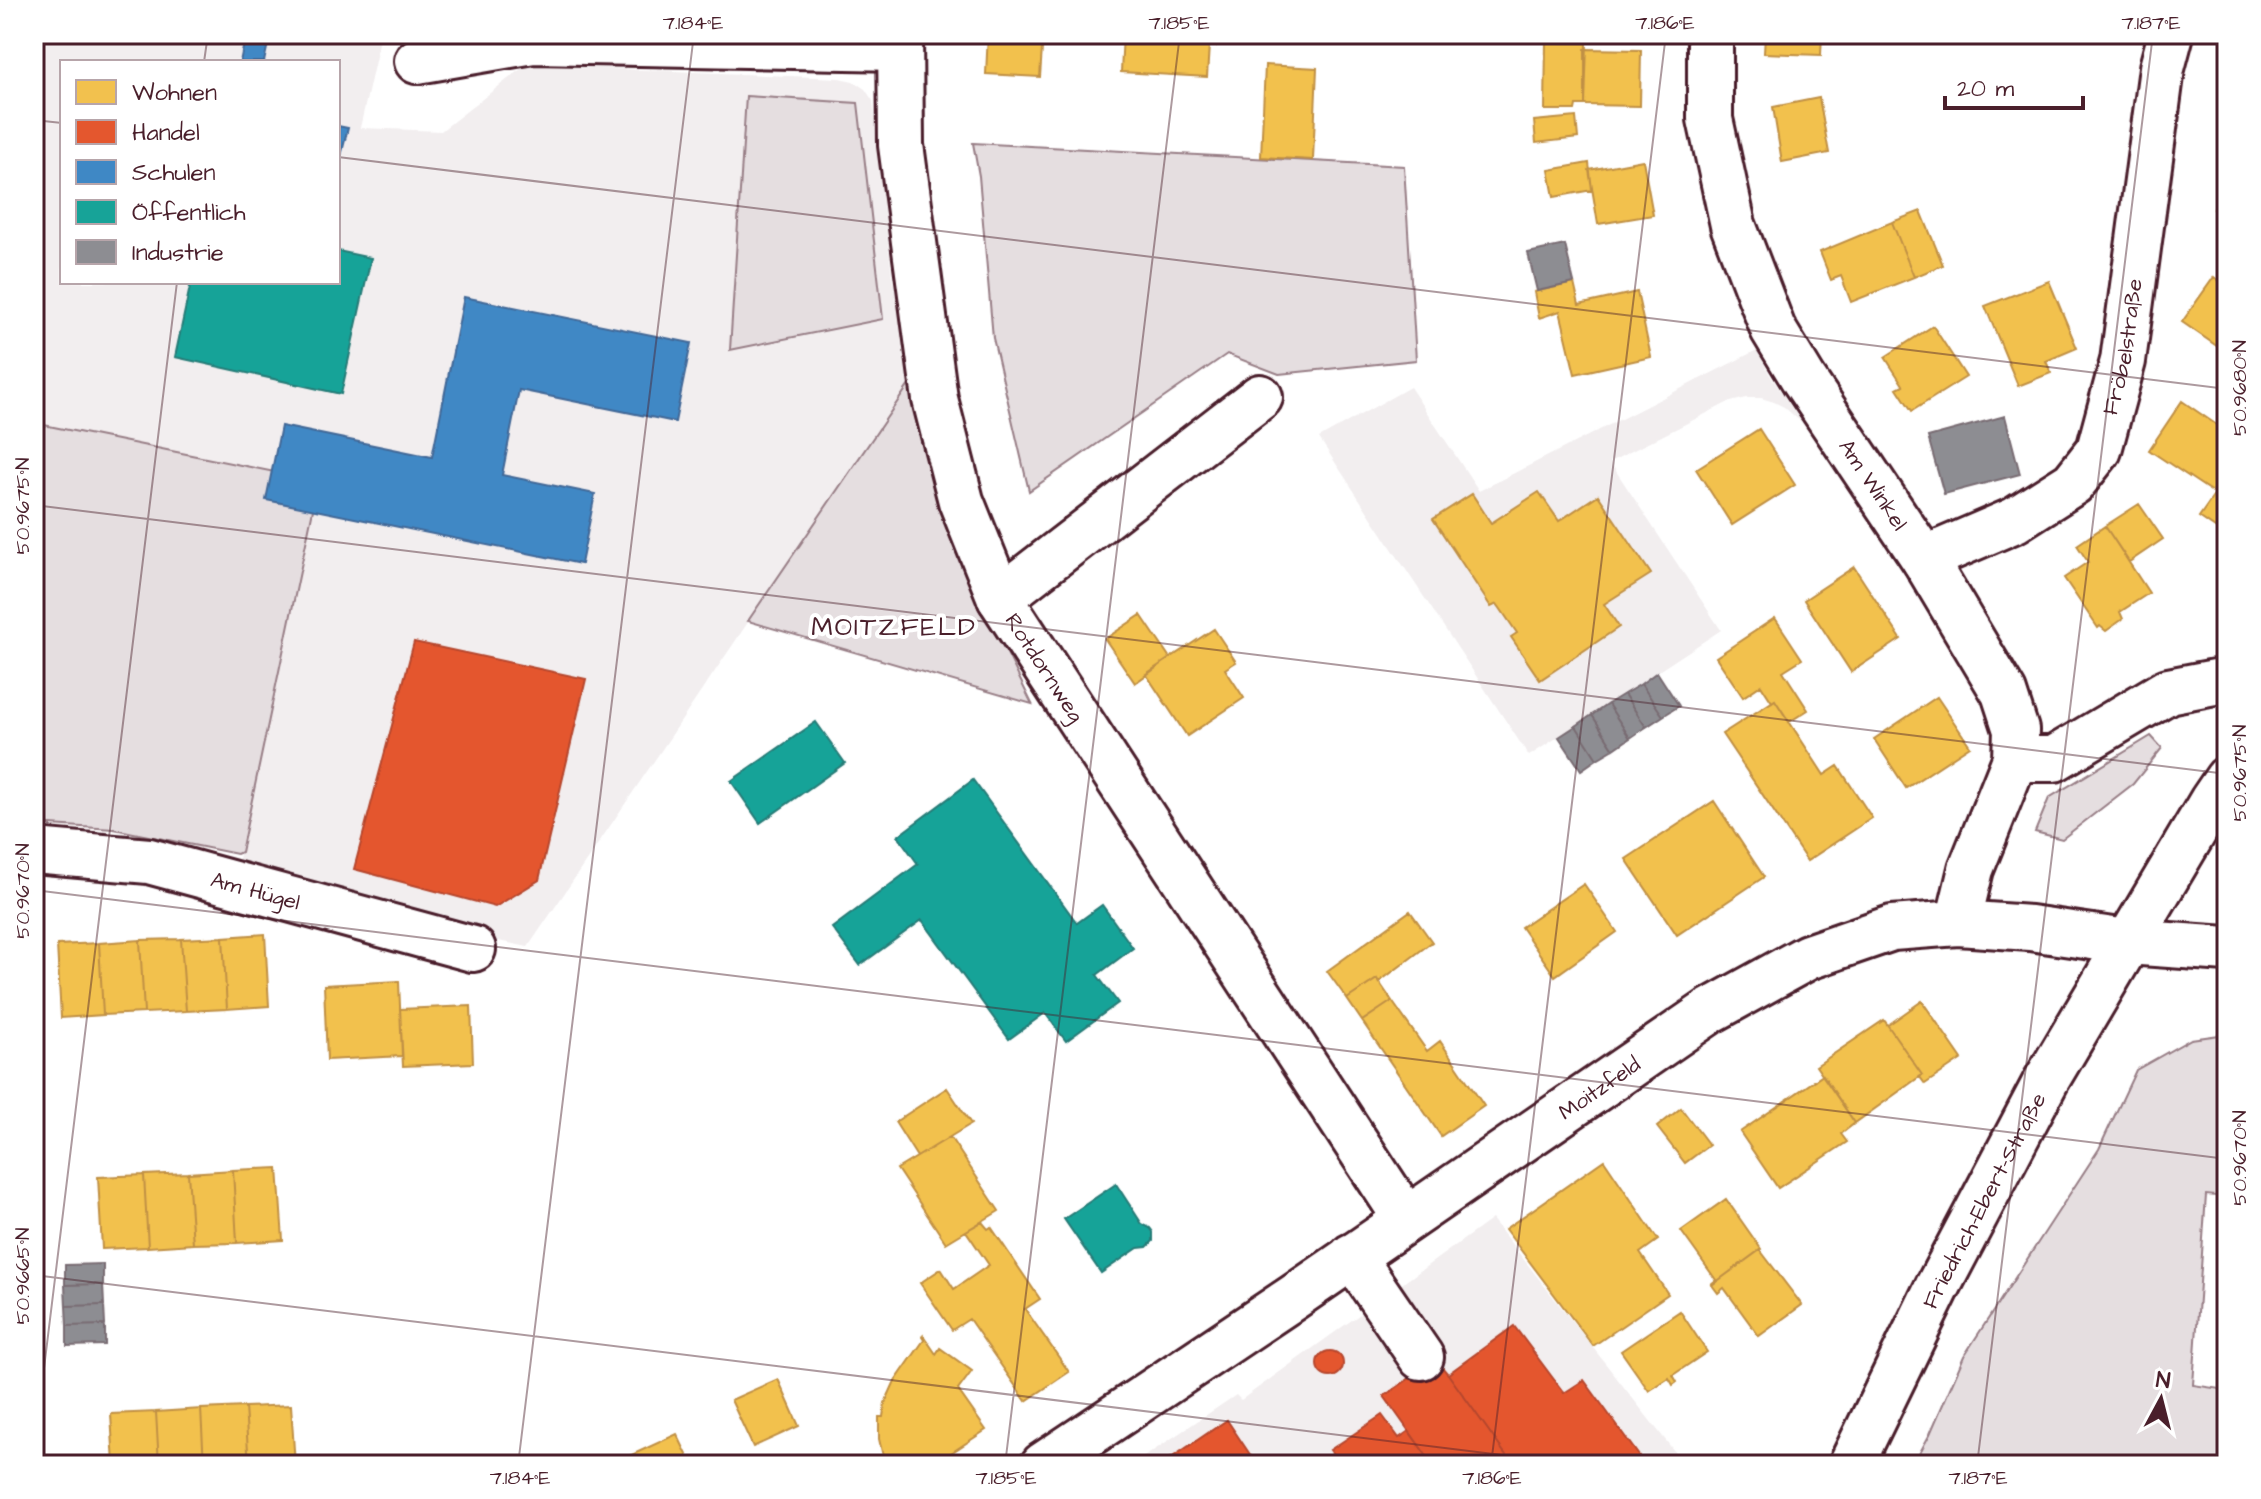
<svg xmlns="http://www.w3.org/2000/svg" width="2261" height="1499" font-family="'Architects Daughter',sans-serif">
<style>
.built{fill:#f2eeef;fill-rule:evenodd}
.green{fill:#e5dee0;stroke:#987e86;stroke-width:2}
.homes{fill:#f2c14e;stroke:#c09044;stroke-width:2}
.shops{fill:#e4572e;stroke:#b6462d;stroke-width:2}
.schools{fill:#3f88c5;stroke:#426897;stroke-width:2}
.public{fill:#17a398;stroke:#267b77;stroke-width:2}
.industry{fill:#8d8d92;stroke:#796c73;stroke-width:2}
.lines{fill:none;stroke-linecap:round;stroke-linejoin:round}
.minor-casing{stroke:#4a1f2b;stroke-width:50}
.major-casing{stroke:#4a1f2b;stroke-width:50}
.minor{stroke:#fff;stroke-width:44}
.major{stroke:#fff;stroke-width:44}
.ticks{fill:none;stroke:#4a1f2b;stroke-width:2;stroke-opacity:0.45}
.labels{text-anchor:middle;stroke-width:8;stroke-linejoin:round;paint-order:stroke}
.street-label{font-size:22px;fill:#4a1f2b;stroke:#fff}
.quarter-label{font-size:26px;letter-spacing:2px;fill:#4a1f2b;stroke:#fff}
.neatline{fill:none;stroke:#4a1f2b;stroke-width:3}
.ticks-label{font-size:20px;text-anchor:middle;fill:#4a1f2b}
</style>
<rect width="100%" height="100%" fill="#fff"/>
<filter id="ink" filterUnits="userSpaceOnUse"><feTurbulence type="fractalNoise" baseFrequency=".0125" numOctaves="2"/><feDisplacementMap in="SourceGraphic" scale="16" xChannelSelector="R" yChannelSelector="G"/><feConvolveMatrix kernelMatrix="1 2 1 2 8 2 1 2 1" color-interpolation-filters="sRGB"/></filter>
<g filter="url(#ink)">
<path class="built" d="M34 34H381L360 128 441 131 526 65 839 78 853 81 865 89 873 101 892 277 913 379 528 947 494 940 237 868 319 482 34 423ZM62 62H338V282H62Z
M1757 350 1770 375 1801 422 1784 407 1774 402 1761 398H1746L1727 403 1610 462 1721 630 1529 756 1319 438 1410 387 1479 491Z
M1492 1219 1685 1465H1132L1236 1395 1241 1400Z"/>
<path class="green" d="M746 96 858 103 883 319 730 350Z
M973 143 1404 166 1416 360 1279 374 1227 354 1029 491 993 338 979 176Z
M913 379 947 518 1005 649 1032 704 748 621Z
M34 423 319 481 241 852 237 854 114 829 34 824Z
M2151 736 2162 748 2133 784 2062 839 2035 832 2049 798Z
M2227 1034V1197L2206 1195 2193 1385 2227 1390V1465H1913L1930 1434 1964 1356 2099 1149 2136 1070 2191 1039Z"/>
<path class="homes" d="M988 34H1043L1040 77 986 74Z
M1123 34H1209V38L1217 39 1216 46 1209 45 1207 77 1121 72Z
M1765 34H1822L1821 55 1764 53Z
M1546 42 1587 43 1585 105H1576L1575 110H1545Z
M1585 49 1641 50 1640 106 1585 105Z
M1265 65 1317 68 1313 160 1261 157Z
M1819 98 1829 153 1782 162 1773 107Z
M1576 117 1578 138 1536 143 1534 121Z
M1643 160 1653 215 1598 224 1589 170Z
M1589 163 1592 190 1554 197 1549 170Z
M2227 189V218L2214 209Z
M1921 211 1943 265 1914 277 1892 222Z
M1892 222 1914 277 1851 302 1841 276 1831 280 1820 252Z
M2214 277 2227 286V353L2182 322Z
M2049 281 2077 348 2046 361 2051 373 2018 386 1985 306Z
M1574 283 1579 305 1637 292 1651 357 1575 374 1560 311 1539 318 1534 292Z
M1933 326 1966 377 1912 411 1897 388 1903 385 1885 357Z
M2182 401 2227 432V536L2199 517 2215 494 2149 450Z
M1759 429 1795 485 1732 525 1696 469Z
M1539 492 1559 521 1598 495 1651 574 1604 604 1619 627 1540 680 1511 637 1517 633 1500 608 1497 604 1491 607 1433 519 1472 494 1491 523Z
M2139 504 2163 539 2129 562 2105 526Z
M2105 526 2149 593 2120 612 2123 619 2106 631 2100 626 2098 628 2064 578 2088 562 2077 545Z
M1854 567 1901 639 1851 672 1804 600Z
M1141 615 1170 658 1135 683 1105 639Z
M1775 618 1802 659 1783 671 1808 710 1789 722 1775 700 1772 702 1761 685 1743 697 1716 657Z
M1214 629 1236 662 1225 669 1244 698 1187 736 1146 674Z
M1937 697 1970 746 1906 788 1874 739Z
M1775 700 1824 775 1838 766 1872 818 1807 861 1722 734Z
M1714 801 1764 877 1677 935 1626 859Z
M1584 884 1617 932 1555 976 1521 927Z
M1410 911 1432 942 1379 982 1377 979 1347 999 1327 971Z
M265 934 269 1006 227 1009 223 937Z
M223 937 227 1009 186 1011 181 939Z
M181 939 186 1011 144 1013 140 940Z
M140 940 144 1013 103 1015 99 943Z
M99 943 103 1015 61 1018 57 945Z
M1377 979 1392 1001 1362 1021 1347 999Z
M399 981 402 1056 327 1060 324 985Z
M1392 1001 1427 1051 1440 1041 1484 1106 1441 1136 1362 1021Z
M1922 1001 1962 1059 1925 1084 1920 1077 1922 1075 1884 1020 1888 1025Z
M471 1006 473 1063 403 1066 400 1009Z
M1884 1020 1922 1075 1855 1123 1816 1066Z
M1823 1075 1855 1123 1841 1134 1847 1142 1778 1188 1740 1132Z
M947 1088 971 1124 917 1157 895 1122Z
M1681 1108 1709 1145 1685 1163 1657 1127Z
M950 1137 999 1211 946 1243 897 1169Z
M1604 1160 1658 1240 1640 1253 1668 1294 1593 1346 1505 1229Z
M278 1168 283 1240 237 1243 233 1170Z
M233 1170 237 1243 193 1244 188 1173Z
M188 1173 193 1244 148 1247 144 1175Z
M144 1175 148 1247 102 1249 98 1177Z
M1726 1199 1761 1249 1712 1285 1711 1284 1716 1280 1681 1231Z
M982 1222 988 1229 991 1227 1040 1299 1025 1309 1069 1372 1026 1401 969 1319 952 1330 920 1283 941 1269 954 1289 989 1265 966 1231Z
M1760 1250 1802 1305 1759 1336 1724 1288 1718 1293 1712 1285Z
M1680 1311 1707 1352 1673 1375 1677 1382 1673 1385 1669 1378 1649 1391 1621 1351Z
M923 1335 936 1354 940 1348 972 1371 958 1390 986 1430 945 1457 939 1465H932L930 1462 924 1465H885L879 1439V1417H883L885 1403 894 1383 924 1340 922 1337Z
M778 1379 799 1426 753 1447 731 1400Z
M291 1405 295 1465H249L245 1407Z
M245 1407 249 1465H204L201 1409Z
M201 1409 204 1465H159L156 1412Z
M156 1412 159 1465H114L111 1414Z
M677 1434 692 1465H610Z"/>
<path class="shops" d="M414 642 586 679 539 880 495 907 354 869Z
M1514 1326 1564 1393 1584 1380 1639 1456 1637 1465H1513L1448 1374Z
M1317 1364a13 13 0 1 1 26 0a13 13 0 1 1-26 0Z
M1436 1360 1448 1374 1513 1465H1433L1384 1396Z
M1382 1415 1399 1438 1409 1431 1433 1465H1341L1330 1450Z
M1227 1420 1257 1465H1161Z"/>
<path class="schools" d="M246 34H270L264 62H240Z
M338 126 348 128 340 160H338Z
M464 297 691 343 675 422 519 390 502 475 595 494 581 564 266 500 281 426 432 457Z"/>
<path class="public" d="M338 251 371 258 341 394 175 357 191 282H338Z
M816 722 845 763 760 823 731 781Z
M973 780 1077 923 1102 905 1133 948 1097 975 1118 1003 1066 1041 1045 1013 1009 1039 922 920 860 965 832 928 918 864 898 836Z
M1116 1184 1142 1224 1150 1228 1153 1232V1241L1147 1247 1138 1248 1101 1273 1064 1219Z"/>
<path class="industry" d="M1565 245 1574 283 1537 291 1528 253Z
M2005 416 2020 474 1944 494 1928 437Z
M1657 672 1679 706 1663 716 1641 684Z
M1641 684 1663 716 1646 727 1624 694Z
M1624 694 1646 727 1630 738 1608 704Z
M1608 704 1630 738 1614 749 1592 715Z
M1592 715 1614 749 1597 759 1576 726Z
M1576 726 1597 759 1581 770 1559 737Z
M103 1264V1284L65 1285V1265Z
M103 1284 104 1305 66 1306 65 1285Z
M104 1305 105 1325 67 1326 66 1306Z
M105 1325V1345L67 1346V1326Z"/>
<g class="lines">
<defs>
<g id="minor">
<path id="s1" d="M900 34 901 145 935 399 961 501 1000 598 1406 1219"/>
<path id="s2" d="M1710 34V119L1733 225 1773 329 1804 380 1924 559 2004 693 2016 730 2015 759 1971 869 1958 923"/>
<path d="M417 61 533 41 899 48"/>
<path id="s3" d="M1924 559 2015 520 2073 483 2099 450 2123 361 2162 68 2171 34"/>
<path d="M1000 598 1260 397"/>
<path d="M2015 759H2054L2168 691 2215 682"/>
<path id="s4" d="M34 851 149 861 473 949"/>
<path d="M2127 942 2227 949"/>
<path d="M1352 1256 1421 1357"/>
</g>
<g id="major">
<path id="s5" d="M1043 1465 1294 1297 1710 1011 1808 957 1892 928 1958 923 2030 928 2127 942"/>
<path id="s6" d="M1851 1465 1937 1288 2046 1081 2212 801 2227 779"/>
</g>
</defs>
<use href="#minor" class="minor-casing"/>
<use href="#major" class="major-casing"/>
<use href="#minor" class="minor"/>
<use href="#major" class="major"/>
</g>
</g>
<path class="ticks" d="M204 62 208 34M34 120 62 123M338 157 2227 389M34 505 2227 774M34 890 2227 1159M34 1275 1584 1465M34 1450 177 282M518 1465 694 34M1005 1465 1180 34M1491 1465 1666 34M1977 1465 2153 34"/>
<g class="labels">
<g class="street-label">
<text dy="8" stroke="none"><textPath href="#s3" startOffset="316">Fröbelstraße</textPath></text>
<text dy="8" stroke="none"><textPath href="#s2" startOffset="490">Am Winkel</textPath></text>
<text dy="8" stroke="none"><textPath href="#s1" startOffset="660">Rotdornweg</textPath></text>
<text dy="8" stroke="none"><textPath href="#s4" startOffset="226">Am Hügel</textPath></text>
<text dy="8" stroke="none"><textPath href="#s5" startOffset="672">Moitzfeld</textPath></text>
<text dy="8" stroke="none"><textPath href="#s6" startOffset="296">Friedrich-Ebert-Straße</textPath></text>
</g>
<g class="quarter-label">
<text x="894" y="635">MOITZFELD</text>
</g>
</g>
<rect width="2261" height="1499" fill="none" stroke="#fff" stroke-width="88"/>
<rect x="60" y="60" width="280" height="224" fill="#ffffff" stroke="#b7a5aa" stroke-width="2"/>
<rect x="76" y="80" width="40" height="24" fill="#f2c14e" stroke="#b7a5aa" stroke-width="2"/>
<text x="132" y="100" font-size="24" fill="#4a1f2b">Wohnen</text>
<rect x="76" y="120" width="40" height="24" fill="#e4572e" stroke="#b7a5aa" stroke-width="2"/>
<text x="132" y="140" font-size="24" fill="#4a1f2b">Handel</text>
<rect x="76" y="160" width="40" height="24" fill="#3f88c5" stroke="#b7a5aa" stroke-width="2"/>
<text x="132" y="180" font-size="24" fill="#4a1f2b">Schulen</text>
<rect x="76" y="200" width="40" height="24" fill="#17a398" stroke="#b7a5aa" stroke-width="2"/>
<text x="132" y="220" font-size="24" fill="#4a1f2b">Öffentlich</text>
<rect x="76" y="240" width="40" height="24" fill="#8d8d92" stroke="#b7a5aa" stroke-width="2"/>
<text x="132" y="260" font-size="24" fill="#4a1f2b">Industrie</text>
<g transform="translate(2161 1399) rotate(7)" stroke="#ffffff" stroke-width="6" paint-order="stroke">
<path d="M0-6L14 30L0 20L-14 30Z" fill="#4a1f2b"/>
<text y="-12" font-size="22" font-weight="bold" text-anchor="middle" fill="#4a1f2b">N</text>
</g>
<path d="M1945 96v12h138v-12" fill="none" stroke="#4a1f2b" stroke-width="4"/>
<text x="1957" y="96" font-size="24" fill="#4a1f2b" stroke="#ffffff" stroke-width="6" paint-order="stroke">20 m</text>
<rect x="44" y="44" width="2173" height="1411" class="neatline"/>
<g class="ticks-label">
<text x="693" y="29">7.184°E</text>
<text x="1179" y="29">7.185°E</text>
<text x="1665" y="29">7.186°E</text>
<text x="2151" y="29">7.187°E</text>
<text transform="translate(2239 388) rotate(-90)" y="7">50.9680°N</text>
<text transform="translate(22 506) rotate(-90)" y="7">50.9675°N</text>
<text transform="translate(2239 773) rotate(-90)" y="7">50.9675°N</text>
<text transform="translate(22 891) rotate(-90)" y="7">50.9670°N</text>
<text transform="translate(2239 1158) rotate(-90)" y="7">50.9670°N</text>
<text transform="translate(22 1276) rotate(-90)" y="7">50.9665°N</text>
<text x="520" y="1484">7.184°E</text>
<text x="1006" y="1484">7.185°E</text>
<text x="1492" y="1484">7.186°E</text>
<text x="1978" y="1484">7.187°E</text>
</g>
</svg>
